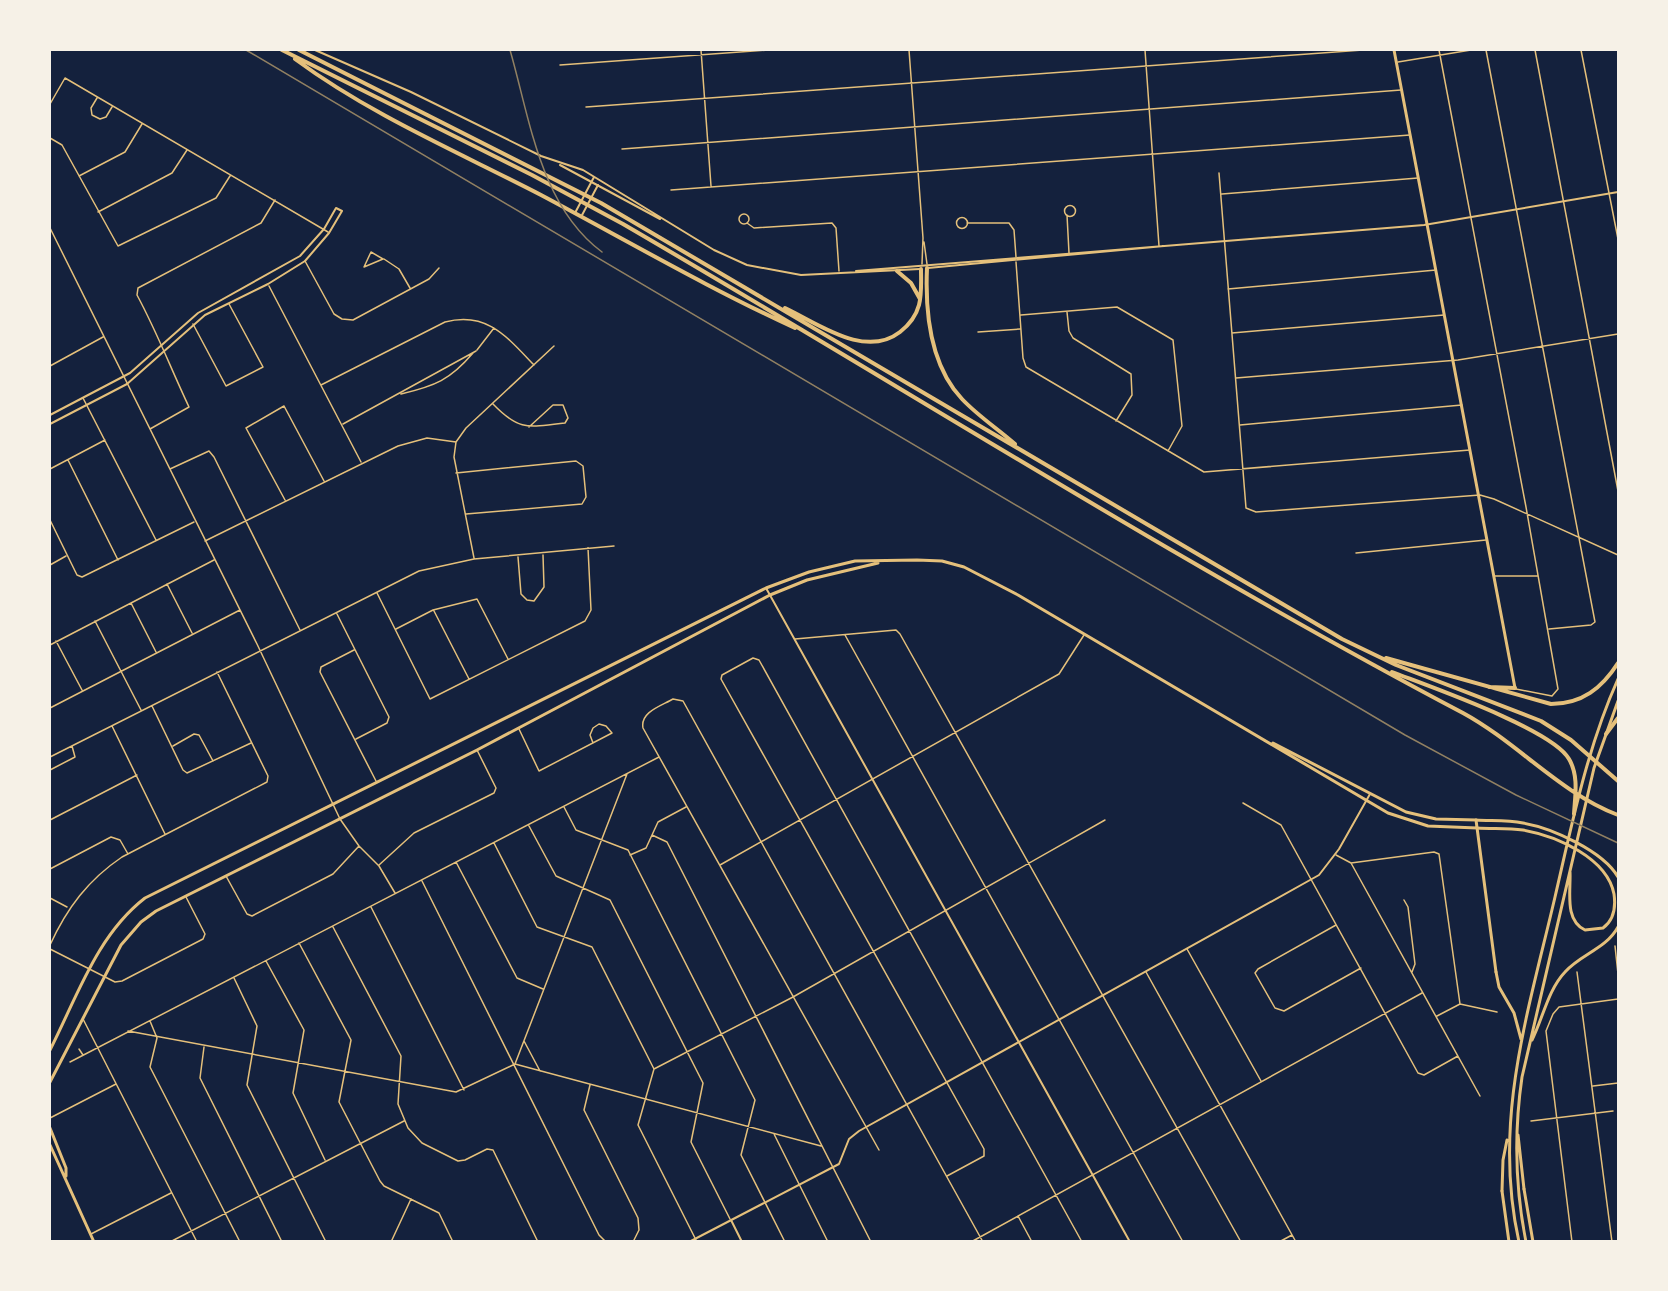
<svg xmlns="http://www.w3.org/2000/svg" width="1668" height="1291" font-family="'Playfair Display',serif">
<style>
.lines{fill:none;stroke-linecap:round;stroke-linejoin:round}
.minor{stroke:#e5c07b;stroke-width:1.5}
.tertiary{stroke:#e5c07b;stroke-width:2}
.secondary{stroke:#e5c07b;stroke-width:3}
.trunk{stroke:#e5c07b;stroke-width:3}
.motorway{stroke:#e5c07b;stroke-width:4}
.rail{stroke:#918062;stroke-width:1.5}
</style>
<rect width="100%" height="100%" fill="#14213d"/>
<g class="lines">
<path class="minor" d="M701 50 711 186
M909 50 923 238 922 264
M1145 50 1159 246
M1439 50 1526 507 1558 689 1552 696 1516 689
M1486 50 1595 622 1591 625 1549 629
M1535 50 1618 491
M1581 50 1618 239
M1398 62 1471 50
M560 65 769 50
M97 98 91 108 92 115 100 119 106 117 112 107
M50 104 65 78 328 232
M586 107 1363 50
M50 138 62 145 118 246 216 198 230 176
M622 149 1401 90
M1219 173 1246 508 1256 512 1480 495 1494 499 1618 555
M79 176 125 152 142 124
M671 190 1410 135
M1222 194 1418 178
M1064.5 211a5.5 5.5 0 1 1 11 0a5.5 5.5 0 1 1-11 0Z
M98 212 172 173 187 150
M739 219a5 5 0 1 1 10 0a5 5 0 1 1-10 0Z
M1067 215 1069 253
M956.5 223a5.5 5.5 0 1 1 11 0a5.5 5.5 0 1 1-11 0Z
M747 223 754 228 832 223 836 228 839 271
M967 223H1009L1014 230 1016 257
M50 228 257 644 340 819 359 846 379 866 395 893
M924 242 927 264
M371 252 383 259 364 267Z
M384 259 399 269 410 288
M305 261 334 314 342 319 353 320 429 279 439 268
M1016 262 1023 358 1026 367 1204 472 1470 450
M269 286 361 462
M1228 289 1436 270
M1067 312 1069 331 1073 338 1131 374 1132 395 1116 421
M1021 315 1117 307 1173 340 1182 426 1168 451
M193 324 226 386 263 367 229 304
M978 332 1020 329
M1232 333 1444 315
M477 350 494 328
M50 366 103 337
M1236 378 1458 360 1618 334
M321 385 445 322C487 311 507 337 534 365
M401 394C435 386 450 380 473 353
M83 398 156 540
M493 404C520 432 529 427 565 423L568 418 563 405H553L529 427
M343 424 476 351
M1240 425 1462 405
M150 429 189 407C171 369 157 332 137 295L138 288 261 223 275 200
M68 460 118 560
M50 469 105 440
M170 469 209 451 214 457 300 630
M456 473 576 461 583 466 586 497 582 504 466 514
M285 500 246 428 284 406 324 481
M50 520 77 575 82 577 194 522
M205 541 398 446 427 438 456 442
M1356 553 1486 540
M518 557 521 594 527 600 534 601 544 587 543 555
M474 558 454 457 456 442 466 428 554 346
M50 565 66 556
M1494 576H1537
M167 584 192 633
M377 593 430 699 585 621 591 610 588 548
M131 603 156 652
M434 611 469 679
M337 614 389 717 387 723 356 739
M95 621 141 710
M396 629 433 610 477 599 508 659
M845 635 1183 1242
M795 639 896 630 900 634 1241 1242
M56 641 82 690
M50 645 214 560
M354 650 321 667 320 672 376 781
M152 706 183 770 187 773 251 743
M50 708 240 610
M112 726 165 834
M519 729 539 771 612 733 606 726 599 724 593 728 590 735 593 743
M173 746 194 734 199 735 213 761
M50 757 419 571 474 559 614 546
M50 770 75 757 72 746
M1243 803 1281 825 1418 1073 1424 1075 1458 1056
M564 807 576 830 628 850 755 1100 741 1155 785 1242
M50 820 137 775
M529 826 556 876 610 900 703 1083 691 1142 730 1219
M652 835 667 842 871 1242
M494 843 537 927 592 947 654 1069 638 1125 697 1242
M630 855 646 848 658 822 686 807
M1336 855 1351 863 1434 852 1439 854 1460 1004
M456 862 517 978 543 989
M1351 863 1480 1096
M379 865 414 833 494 793 496 788 477 750
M720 865 1059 674 1084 635
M50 869 111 837 120 840 128 854
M226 876 247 914 252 916 333 874 359 846
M422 881 599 1235 606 1242
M50 898 67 907
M1404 900 1408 907 1415 964 1412 972
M371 907 464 1090
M1336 925 1258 969 1255 973 1275 1008 1284 1011 1361 968
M333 927 401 1056 398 1104 408 1128 422 1143 458 1161 465 1160 487 1149 493 1150 538 1242
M299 943 351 1040 339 1102 380 1181 384 1186 439 1213 453 1242
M50 945C67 908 88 880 122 857L267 782 268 776 217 672
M1615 946 1618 974
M50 949 115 982 122 981 203 939 205 934 186 897
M1187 949 1261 1081
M266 961 304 1030 293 1093 325 1160
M1146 972 1296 1242
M1577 972 1612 1242
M234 978 257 1026 247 1085 326 1242
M1437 1016 1460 1004 1497 1012
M83 1019 197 1242
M150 1021 157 1038 150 1067 240 1242
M128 1031 456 1092 515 1064 821 1146
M524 1041 540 1071
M204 1047 200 1078 282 1242
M79 1049 83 1055
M70 1062 659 757
M515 1064 627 774
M654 1069 793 997 1105 820
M590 1085 584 1110 638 1218 639 1230 633 1242
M1593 1086 1618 1083
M50 1118 116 1084
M1531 1121 1613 1111
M774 1134 828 1242
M879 1150 643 728C640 712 661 706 673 699L683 701 983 1242
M947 1176 984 1156V1149L721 679 722 675 753 658 759 660 1082 1242
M1018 1216 1032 1242
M91 1234 171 1193
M170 1242 404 1121
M391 1242 411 1199
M971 1242 1422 993
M1279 1242 1292 1235
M1572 1242 1546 1031 1553 1014 1559 1007 1618 999"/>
<path class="tertiary" d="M315 50 411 92 541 156 583 170 714 250 747 265 801 275 920 269
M560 165 660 219
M575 213 594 177
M581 217 598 185
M928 268 1164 246
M856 271 1424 225 1618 192
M50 415 130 373 198 313 300 256 324 229 336 208 342 211 329 233 305 261 268 284 205 315 127 384 50 424
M766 588 1130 1242
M731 1220 742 1242
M689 1242 839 1164 849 1139 859 1131 1319 875 1339 849 1370 794"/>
<path class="secondary" d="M1394 50 1515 688
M1273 743 1406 812 1436 819 1476 820 1496 972
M50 1050C77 997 97 935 145 898L766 588 809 572 855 561 917 560 942 561 964 567 1018 595 1388 813 1428 826 1477 828
M50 1082 121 945 141 922 156 911 477 750 770 595 807 580 878 563
M50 1128 66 1168V1176
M50 1145 94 1242
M1524 1189 1533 1242
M1502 1191 1509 1242"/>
<path class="trunk" d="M1476 820C1491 821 1507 820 1523 823 1552 828 1603 851 1618 877
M1477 828C1492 829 1508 828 1523 830 1557 836 1607 858 1614 894 1616 908 1614 920 1603 928L1585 930C1564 920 1571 891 1570 872
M1496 972 1499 987 1514 1013 1521 1039
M1532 1040C1543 1018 1548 990 1565 972 1581 954 1606 949 1618 927
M1518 1135 1524 1189
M1502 1191 1503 1160 1507 1140
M1519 1242C1492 1122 1528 1013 1555 897 1572 824 1587 748 1618 679
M1526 1242C1515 1187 1514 1132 1522 1077L1594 768 1618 701"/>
<path class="motorway" d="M282 50 532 175 623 224C903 387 1177 562 1463 713 1518 743 1560 793 1618 815
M299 50 601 203 1342 639 1396 665 1541 721 1571 740 1618 781
M295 59C371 115 458 152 541 195 626 240 708 288 795 328
M927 268C925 313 931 366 962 399 978 416 998 429 1015 444
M897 271 911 283 920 299
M785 308C819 324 865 359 900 332 909 325 916 316 919 305 922 293 921 282 921 269
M1386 658 1551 704C1582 704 1602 688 1618 663
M1392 672C1428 686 1552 729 1569 759 1579 776 1575 796 1574 814
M1489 687 1515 688
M1606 734 1618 718"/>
<path class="rail" d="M246 50 1405 735 1516 795 1618 843
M510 50C530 119 540 206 602 252"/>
</g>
<rect width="1668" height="1291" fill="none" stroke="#f6f1e7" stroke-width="102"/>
</svg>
